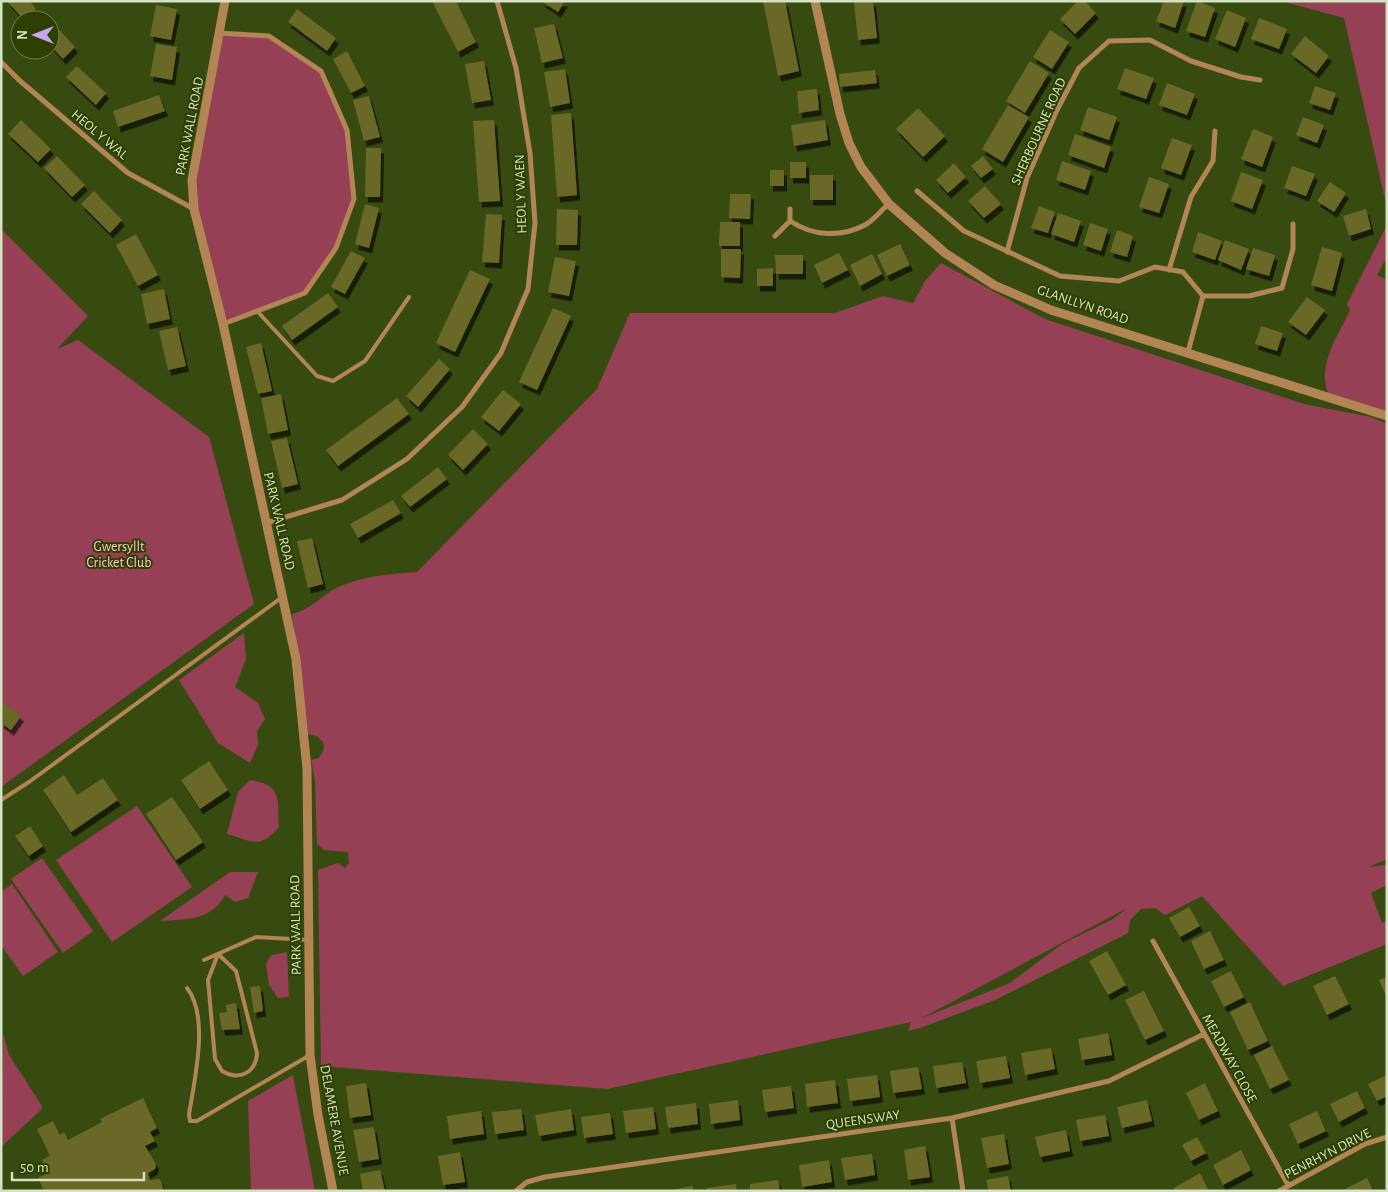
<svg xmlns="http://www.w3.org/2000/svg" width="1388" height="1192" font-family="'Alegreya Sans',sans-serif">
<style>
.green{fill:#954055;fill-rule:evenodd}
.building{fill:#6a6726;filter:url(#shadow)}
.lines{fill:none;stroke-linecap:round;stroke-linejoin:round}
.service{stroke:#b38555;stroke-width:4}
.minor{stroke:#b38555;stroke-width:5}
.tertiary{stroke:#b38555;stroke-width:9}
.labels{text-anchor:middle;stroke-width:4;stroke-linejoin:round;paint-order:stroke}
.street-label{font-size:14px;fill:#d4e1c3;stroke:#2d4002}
.park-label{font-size:14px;fill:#fdc6d0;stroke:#2d4002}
</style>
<defs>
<filter id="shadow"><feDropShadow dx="3" dy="5.5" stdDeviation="0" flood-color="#0009"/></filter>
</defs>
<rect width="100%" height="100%" fill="#374b11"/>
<path class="green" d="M1281 1H1387V208L1344 18Z
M219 33 269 36 321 71 347 130 354 199 336 248 305 293 223 324 192 180Z
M1387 225V257L1377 275 1387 280V413L1328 393C1317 365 1338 336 1350 310L1347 304Z
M1 229 88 316 57 349 78 340 209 437 254 604 1 787Z
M941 263 1045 319 1304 404 1371 417 1387 424V859L1369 867 1387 865V885L1371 893 1382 923 1387 921V944L1283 986 1202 896 1165 915 1155 908 1141 909 1130 920 1128 933 995 1000 920 1028 908 1031 911 1022 607 1089 321 1066 318 870 338 863 345 868 349 863 348 852 324 850 317 844 315 781 311 760 319 758 324 749 323 742 317 736 308 734 292 614C310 610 321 596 336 588 362 576 389 574 417 572L597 389 630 313H835L883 296 913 303 925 281ZM1127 908 1113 919 1062 944 1010 983 922 1018Z
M244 633 246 659 235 687 258 703 265 719 257 731 258 745 250 763 218 743 179 680Z
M250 780C283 785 277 799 279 827 260 850 252 841 227 834L238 792Z
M137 806 192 887 112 942 56 860Z
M42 858 93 931 63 953 11 879Z
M230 872H258L248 898 235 902 225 895C211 921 187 919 160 921Z
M12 884 58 952 23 976 1 945V892Z
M287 952 289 997 278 998 269 985 266 963 272 955Z
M3 1033 9 1055 42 1106 41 1110 1 1147Z
M293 1075 315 1191H251L248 1101Z"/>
<path class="building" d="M7 1H30L36 9 24 20Z
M432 1H456L476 42 458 52Z
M541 1H565L558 12Z
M763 1H785L799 71 778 76Z
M873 1 877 38 858 40 854 2Z
M1078 1H1085L1096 13 1075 34 1060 19Z
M1164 1H1184L1175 28 1156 21Z
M1197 1 1215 8 1205 37 1186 31Z
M156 5 177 9 171 40 150 36Z
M297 9 336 38 327 51 288 22Z
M1227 10 1246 18 1235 47 1215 39Z
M44 13 75 47 63 59 50 45V20H36Z
M1259 18 1287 29 1279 49 1251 39Z
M554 24 563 58 542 63 534 28Z
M1050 30 1069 42 1052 69 1033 57Z
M1305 36 1329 56 1316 73 1291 54Z
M156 44 177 47 172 80 150 76Z
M347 51 365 86 351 93 333 59Z
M484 61 491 100 472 103 465 64Z
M1030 61 1049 73 1025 113 1006 101Z
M77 66 106 93 96 105 66 77Z
M1125 68 1154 78 1146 99 1117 89Z
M565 69 570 103 550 107 544 72Z
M875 70 877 83 840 87 839 74Z
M1167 83 1195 94 1187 115 1159 105Z
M1315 86 1336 93 1330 110 1309 103Z
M817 89 819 110 799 113 797 91Z
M159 95 165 111 118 127 113 111Z
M369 96 380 137 364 141 353 100Z
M1008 105 1029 117 1003 162 982 149Z
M1088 107 1117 117 1109 140 1080 130Z
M918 108 945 136 923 157 896 129Z
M571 113 577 195 557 197 551 115Z
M1303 117 1324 125 1317 143 1296 135Z
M21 120 51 149 38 162 8 134Z
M494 120 500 201 479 202 473 121Z
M825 120 828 140 794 146 791 125Z
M1253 129 1273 137 1262 167 1241 159Z
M1075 134 1111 147 1104 168 1068 155Z
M1172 138 1192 145 1181 175 1161 168Z
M366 148H381L380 197H365Z
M57 156 85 185 72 197 44 168Z
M983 156 993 169 981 178 971 166Z
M1062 161 1091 171 1085 190 1056 180Z
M790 162H806V178H790Z
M954 163 966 177 948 193 936 180Z
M1292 166 1315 174 1306 196 1284 188Z
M770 170H784V186H770Z
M1241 172 1263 180 1252 209 1231 201Z
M810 175H833V200H810Z
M1149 177 1169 184 1159 213 1139 207Z
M1330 182 1346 193 1334 212 1317 201Z
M985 186 1001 204 984 218 968 201Z
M94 191 122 220 110 233 81 204Z
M730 194H751L750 219 729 218Z
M365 204 379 208 369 248 355 244Z
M1039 206 1055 212 1048 233 1031 228Z
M557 209 578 210 577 245H556Z
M1366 209 1371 229 1349 236 1343 216Z
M1058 213 1081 221 1074 242 1051 234Z
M486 214 502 215 499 263 482 262Z
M720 222H740V246H719Z
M1090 223 1108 229 1101 251 1083 245Z
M1117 230 1133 236 1127 257 1110 252Z
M1198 232 1222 241 1215 260 1192 252Z
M136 234 158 275 138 286 116 245Z
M1225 240 1249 249 1241 270 1218 260Z
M900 244 910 265 887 276 877 255Z
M1322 247 1342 253 1332 291 1311 285Z
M1253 248 1275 255 1269 276 1246 269Z
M721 249H741L740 278 721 277Z
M351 251 365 258 345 294 331 287Z
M839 253 848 270 822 283 814 265Z
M872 254 882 274 860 286 850 265Z
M775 255H803V274H776Z
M555 257 576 261 569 296 548 292Z
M773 268V286H757V269Z
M470 270 490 279 455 352 436 343Z
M164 289 170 319 147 324 141 294Z
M328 293 338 307 292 340 282 326Z
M1307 297 1325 310 1306 335 1288 322Z
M553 308 571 316 537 390 519 382Z
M1261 326 1283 333 1277 351 1255 344Z
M177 327 186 366 168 370 159 331Z
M261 343 272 391 258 394 246 347Z
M439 359 450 369 418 407 406 396Z
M503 390 521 404 499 431 481 417Z
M281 394 288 430 268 434 261 398Z
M397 398 409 414 338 466 326 450Z
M473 429 488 444 463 470 448 455Z
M287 438 298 484 282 488 271 441Z
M438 467 447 479 410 507 401 496Z
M393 500 401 513 358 538 350 524Z
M312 538 323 584 308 588 297 541Z
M1 701 21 716 11 730 1 723Z
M209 761 228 790 200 809 181 780Z
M64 775 77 795 103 778 118 800 71 832 43 790Z
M172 797 203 842 176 860 146 814Z
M30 826 43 846 29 856 15 836Z
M1189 907 1200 926 1180 937 1169 918Z
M1210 931 1224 960 1204 969 1191 941Z
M1107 951 1126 985 1108 995 1089 961Z
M1231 971 1244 997 1224 1007 1211 981Z
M1335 976 1349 1004 1327 1015 1313 986Z
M1387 977V998L1379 980Z
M260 986 263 1011 254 1013 250 987Z
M1144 991 1164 1031 1145 1040 1125 1000Z
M1250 1002 1268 1041 1248 1050 1230 1012Z
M236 1003 240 1029 222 1030 219 1013 227 1012 226 1005Z
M1108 1033 1112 1055 1082 1060 1078 1039Z
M1272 1046 1289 1080 1270 1089 1254 1055Z
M1051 1048 1055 1069 1025 1075 1021 1053Z
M1006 1056 1010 1078 980 1083 976 1061Z
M962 1062 966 1083 936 1088 933 1066Z
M918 1067 922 1089 893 1093 890 1071Z
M877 1075 880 1097 850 1101 847 1079Z
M1387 1075V1096L1377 1101 1368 1084Z
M835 1080 838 1103 807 1107 805 1084Z
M366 1083 371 1115 350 1118 346 1086Z
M1205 1083 1218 1111 1199 1120 1186 1093Z
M791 1086 794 1108 765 1112 762 1090Z
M1357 1091 1365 1108 1339 1122 1330 1104Z
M143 1098 157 1128 150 1132 155 1141 145 1146 156 1164 155 1169 148 1173 150 1180 160 1179 164 1191H44L38 1178 48 1173 42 1160 50 1156 37 1129 53 1121 60 1135 64 1132 68 1140 102 1122 100 1119Z
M738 1100 740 1120 711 1124 709 1104Z
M1147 1100 1152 1121 1122 1128 1117 1107Z
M696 1103 698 1124 668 1128 665 1107Z
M653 1107 656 1129 626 1133 623 1111Z
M521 1109 524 1130 495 1134 492 1112Z
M571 1109 574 1130 539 1136 535 1115Z
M481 1111 484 1134 450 1139 447 1116Z
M1317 1111 1326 1131 1298 1144 1289 1124Z
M610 1113 613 1134 584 1138 581 1117Z
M1105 1115 1109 1136 1080 1141 1076 1120Z
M374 1127 379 1159 359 1162 353 1130Z
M1066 1130 1070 1151 1040 1157 1035 1137Z
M1004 1134 1009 1164 987 1168 981 1138Z
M1197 1137 1206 1153 1191 1161 1182 1145Z
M925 1146 930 1177 908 1180 904 1150Z
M1241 1150 1251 1170 1223 1185 1213 1165Z
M460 1152 465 1182 443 1185 438 1156Z
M872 1154 875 1175 845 1180 841 1158Z
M829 1160 832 1182 802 1187 799 1165Z
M380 1170 385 1191H363L360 1174Z
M1200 1173 1209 1191H1175L1174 1188Z
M1008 1176 1011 1191H989L986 1180Z
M1367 1178 1373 1191H1341Z
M778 1180 780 1191H750V1184Z
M736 1184 737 1191H707V1188Z
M693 1186V1191H670V1190Z"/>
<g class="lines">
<path class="service" d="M258 312 317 376 333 381 365 361 409 297
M1 800 29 782 281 598
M218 954 236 971 257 1053C256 1073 239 1081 222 1071L215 1059 208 980Z
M204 960 256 937 309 940
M187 988C210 1017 194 1081 189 1115L190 1121H197L310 1055"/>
<path class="minor" d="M219 33 269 36 321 71 347 130 354 199 336 248 305 293 223 324
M1 62 19 80 128 173 194 209
M917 191 964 231 1060 276 1119 281 1155 267 1183 272 1203 296 1188 352
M790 209V221
M775 236 790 221C813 236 840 238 865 225 874 220 881 210 889 204
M1007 252 1027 178 1057 110 1079 68 1109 41 1150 40 1191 61 1241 77 1260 80
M1169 270 1191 197 1213 161 1215 131
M1203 296H1249L1282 288 1293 249V224
M266 523 342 500 407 459 462 407 501 353 528 289 535 223 530 153 516 68 497 1
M1153 941 1288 1185
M952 1118 963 1191
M516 1191 527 1182 545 1177 952 1118 1109 1081 1204 1034
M1279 1191 1365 1144 1387 1137"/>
<path class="tertiary" d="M225 1 192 180 194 209 223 324 296 659 307 769 310 1055 318 1115 333 1191
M815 1 840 114 849 143 861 167 889 204 945 253 994 285 1051 310 1387 416"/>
</g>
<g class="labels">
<g class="street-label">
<text transform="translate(189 126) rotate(-79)" y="5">PARK WALL ROAD</text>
<text transform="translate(1038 131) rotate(-66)" y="5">SHERBOURNE ROAD</text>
<text transform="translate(100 134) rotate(40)" y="5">HEOL Y WAL</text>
<text transform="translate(520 194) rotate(-92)" y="5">HEOL Y WAEN</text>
<text transform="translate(1083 304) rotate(19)" y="5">GLANLLYN ROAD</text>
<text transform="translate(280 521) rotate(77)" y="5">PARK WALL ROAD</text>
<text transform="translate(295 925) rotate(-91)" y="5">PARK WALL ROAD</text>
<text transform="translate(1230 1058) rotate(61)" y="5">MEADWAY CLOSE</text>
<text transform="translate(863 1119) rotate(-8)" y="5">QUEENSWAY</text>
<text transform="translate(335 1120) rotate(80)" y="5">DELAMERE AVENUE</text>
<text transform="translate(1327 1153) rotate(-27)" y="5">PENRHYN DRIVE</text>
</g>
<g class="park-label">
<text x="119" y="551">Gwersyllt<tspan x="119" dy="16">Cricket Club</tspan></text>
</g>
</g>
<rect width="1388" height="1192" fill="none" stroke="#d4e1c3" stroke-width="5"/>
<g transform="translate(35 35) rotate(270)"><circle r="24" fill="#2d4002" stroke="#70804f"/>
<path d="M0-4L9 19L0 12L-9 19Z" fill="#c9a5ee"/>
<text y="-8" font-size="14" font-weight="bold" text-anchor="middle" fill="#d4e1c3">N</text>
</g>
<path d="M12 1172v8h132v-8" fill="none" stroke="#d4e1c3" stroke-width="2.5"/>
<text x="20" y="1172" font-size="15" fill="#d4e1c3" stroke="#2d4002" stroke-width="4" paint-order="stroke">50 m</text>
</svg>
